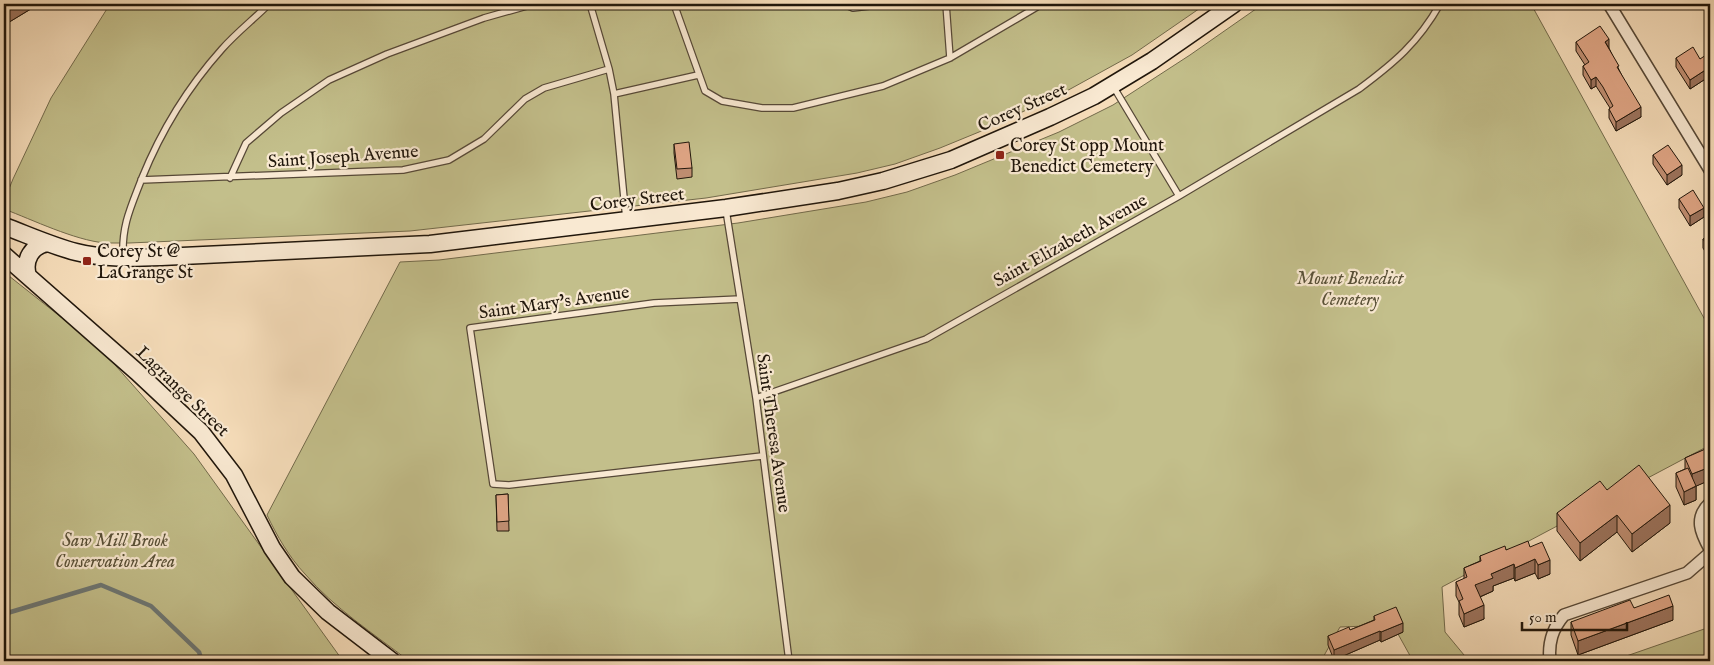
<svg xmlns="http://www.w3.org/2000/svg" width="1714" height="665" font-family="'IM FELL English',serif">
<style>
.green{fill:#c3bf8b;stroke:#726a4b}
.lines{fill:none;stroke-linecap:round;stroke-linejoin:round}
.stream{stroke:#6e7875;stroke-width:4.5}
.lane-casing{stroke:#564837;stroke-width:8}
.street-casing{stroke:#564837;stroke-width:14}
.secondary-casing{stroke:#20160b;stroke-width:19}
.lane{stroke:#f9e9d2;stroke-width:5.5}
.street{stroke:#f9e9d2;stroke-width:11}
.secondary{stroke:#f9e9d2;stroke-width:16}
.wall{fill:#c18f73;stroke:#20160b}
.shaded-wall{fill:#9d745e;stroke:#20160b}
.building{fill:#e0a686;stroke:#20160b}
.poi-dot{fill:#8f2418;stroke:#f9e9d2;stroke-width:2}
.labels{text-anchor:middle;stroke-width:4.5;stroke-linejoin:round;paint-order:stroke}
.street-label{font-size:18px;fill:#20160b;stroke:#f9e9d2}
.poi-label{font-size:18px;fill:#20160b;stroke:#f9e9d2;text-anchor:start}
.park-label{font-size:18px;font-style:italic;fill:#595138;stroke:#f9e9d2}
</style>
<rect width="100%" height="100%" fill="#f6ddba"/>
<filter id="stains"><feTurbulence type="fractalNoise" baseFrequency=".004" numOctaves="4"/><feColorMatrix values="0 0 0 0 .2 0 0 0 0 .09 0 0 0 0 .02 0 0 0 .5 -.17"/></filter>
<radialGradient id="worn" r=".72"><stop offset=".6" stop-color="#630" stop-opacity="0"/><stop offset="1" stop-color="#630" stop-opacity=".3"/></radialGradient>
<path class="green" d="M110 4H1206L1132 55 1063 93 979 132 940 148 895 164 857 173 706 198 410 231 129 243C121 243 113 243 105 243 74 240 33 220 4 209V201L13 179 51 98Z
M1263 4H1531L1710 329V445L1442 587 1445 632 1469 661H1413L1393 625 1340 627 1321 661H409C374 634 334 608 305 574 289 557 277 536 267 515L400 262 439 260 738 223 866 202 907 192 955 175 1059 132 1113 105 1190 55Z
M4 272 100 348 194 454 343 661H4Z
M1710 627V661H1612Z"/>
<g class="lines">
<path class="stream" d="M4 614 101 585 151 606 199 652 202 661"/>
<defs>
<path id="lane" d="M590 4 609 69 614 94 626 219
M674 4 705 91 722 101 762 108H793L883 86 950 58 1042 4
M844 4 853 8 886 4
M946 4 950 58
M1113 86 1179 196
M614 94 698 75
M230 178 246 143 281 113 329 80 387 54 484 18 534 4
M141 180 403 170 449 160 484 139 525 99 544 88 609 69
M726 210 756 398 789 661
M123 255C122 224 131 207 142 178 161 131 188 87 222 49 236 33 254 19 269 4
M740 299 654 303 470 328 493 484 509 485 762 456
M756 398 926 339 1179 196 1359 89C1394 63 1418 43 1440 4"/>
<path id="street" d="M1609 4 1710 170
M1710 503C1694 518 1701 533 1710 549
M1550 661C1548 643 1552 629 1564 615L1687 573 1710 553"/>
<path id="secondary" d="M4 226C28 235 52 246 76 252 103 259 133 258 161 257L430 244 726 208 838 191 883 181 951 160 1050 117 1094 96 1152 61 1234 4
M4 255 137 372 201 432 234 475 272 548 292 577 328 612 392 661
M28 276C23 260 32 245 48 243"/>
</defs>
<use href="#lane" class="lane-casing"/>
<use href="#street" class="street-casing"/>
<use href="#secondary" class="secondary-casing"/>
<use href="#lane" class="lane"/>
<use href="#street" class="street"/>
<use href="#secondary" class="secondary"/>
</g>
<path class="wall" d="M4 4H39L6 24 4 21Z
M1706 4H1710V9Z
M1576 42 1609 48 1641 117 1616 131 1609 118V109L1610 108 1596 86 1591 89 1583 75V66L1585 65 1576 51Z
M1676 58 1700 59 1710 61V76L1690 89 1676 67Z
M674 144 692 168V177L677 179 674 153Z
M1653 155 1682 175 1667 185 1653 164Z
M1679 199 1704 217 1690 226 1679 208Z
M1710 234V260L1703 248V239Z
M1710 447V480L1696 486V500L1684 505 1676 487V473L1685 469V458Z
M1607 490 1670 523 1632 552 1617 532 1580 561 1557 531V513Z
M508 494 509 531H497L496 495Z
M1530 547 1550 574 1538 579 1535 573 1515 581 1514 578 1493 586V591L1480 597 1484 619 1464 627 1459 615V602L1456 596V582L1464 579V568L1480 561V556L1506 550Z
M1634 608 1673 620 1578 655 1571 635V622Z
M1374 616 1403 632 1381 642 1380 640 1334 660 1328 645V636L1350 630 1374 620Z"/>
<path class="shaded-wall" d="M10 4H39L6 24V6Z
M1609 39V48L1605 42Z
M1710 67V76L1690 89V80Z
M1596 77V86L1591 89V80Z
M1641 107V117L1616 131V122Z
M1682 165V175L1667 185V175Z
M1704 208V217L1690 226V216Z
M1710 467V480L1692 488V474Z
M1696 486V500L1684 505V492Z
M1670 505V523L1632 552V534Z
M1617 515V532L1580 561V543Z
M1535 559V573L1515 581V568Z
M1550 560V574L1538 579V565Z
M1514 564V578L1493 586V591L1475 599V585L1491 574Z
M1484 605V619L1464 627V614Z
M1673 606V620L1578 655V641Z
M1403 623V632L1381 642V632Z
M1380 631V640L1334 660V650Z"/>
<path class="building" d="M1600 26 1609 39 1605 42 1619 66 1617 67 1641 107 1616 122 1609 109 1613 106 1603 87 1596 77 1591 80 1583 66 1589 62 1576 42Z
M1693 47 1700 59 1706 55 1710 61V67L1690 80 1676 58Z
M689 142 692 168 677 169 674 144Z
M1668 145 1682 165 1667 175 1653 155Z
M1693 190 1704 208 1690 216 1679 199Z
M1710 234V251L1703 239Z
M1710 447V467L1692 474 1685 458Z
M1639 465 1670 505 1632 534 1617 515 1580 543 1557 513 1600 481 1607 490Z
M1688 468 1696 486 1684 492 1676 473Z
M508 494 509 521 497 522 496 495Z
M1528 541 1530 547 1542 542 1550 560 1538 565 1535 559 1515 568 1514 564 1491 574 1493 578 1475 585 1484 605 1464 614 1459 601 1463 599 1456 582 1467 577 1464 568 1481 561 1480 556 1505 546 1506 550Z
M1669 595 1673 606 1578 641 1571 622 1630 600 1634 608Z
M1396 607 1403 623 1381 632 1380 631 1334 650 1328 636 1349 627 1350 630 1375 620 1374 616Z"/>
<g class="poi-dot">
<rect x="995" y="150" width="10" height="10" rx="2.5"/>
<rect x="82" y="256" width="10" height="10" rx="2.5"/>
</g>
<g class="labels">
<g class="street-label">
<text transform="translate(1022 107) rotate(-24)" y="6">Corey Street</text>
<text transform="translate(343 156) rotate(-4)" y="6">Saint Joseph Avenue</text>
<text transform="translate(637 199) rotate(-7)" y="6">Corey Street</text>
<text transform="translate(1070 240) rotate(-29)" y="6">Saint Elizabeth Avenue</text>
<text transform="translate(554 302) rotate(-8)" y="6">Saint Mary's Avenue</text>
<text transform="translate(183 391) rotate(44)" y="6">Lagrange Street</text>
<text transform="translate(774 433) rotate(82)" y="6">Saint Theresa Avenue</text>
</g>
<g class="poi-label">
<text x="1010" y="151">Corey St opp Mount<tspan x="1010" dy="21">Benedict Cemetery</tspan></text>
<text x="97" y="257">Corey St @<tspan x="97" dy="21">LaGrange St</tspan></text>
</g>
<g class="park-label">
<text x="1350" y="284">Mount Benedict<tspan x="1350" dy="21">Cemetery</tspan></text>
<text x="115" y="546">Saw Mill Brook<tspan x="115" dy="21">Conservation Area</tspan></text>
</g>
</g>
<rect width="1714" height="665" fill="none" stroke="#f6ddba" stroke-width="20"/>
<rect x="5" y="5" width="1704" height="655" fill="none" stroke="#20160b" stroke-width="2.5"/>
<rect x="10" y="10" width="1694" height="645" fill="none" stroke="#20160b"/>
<path d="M1522 622v8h105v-8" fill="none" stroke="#20160b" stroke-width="2.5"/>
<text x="1529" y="622" font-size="15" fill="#20160b" stroke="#f9e9d2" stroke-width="4" paint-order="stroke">50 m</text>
<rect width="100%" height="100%" filter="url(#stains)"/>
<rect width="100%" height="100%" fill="url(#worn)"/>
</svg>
